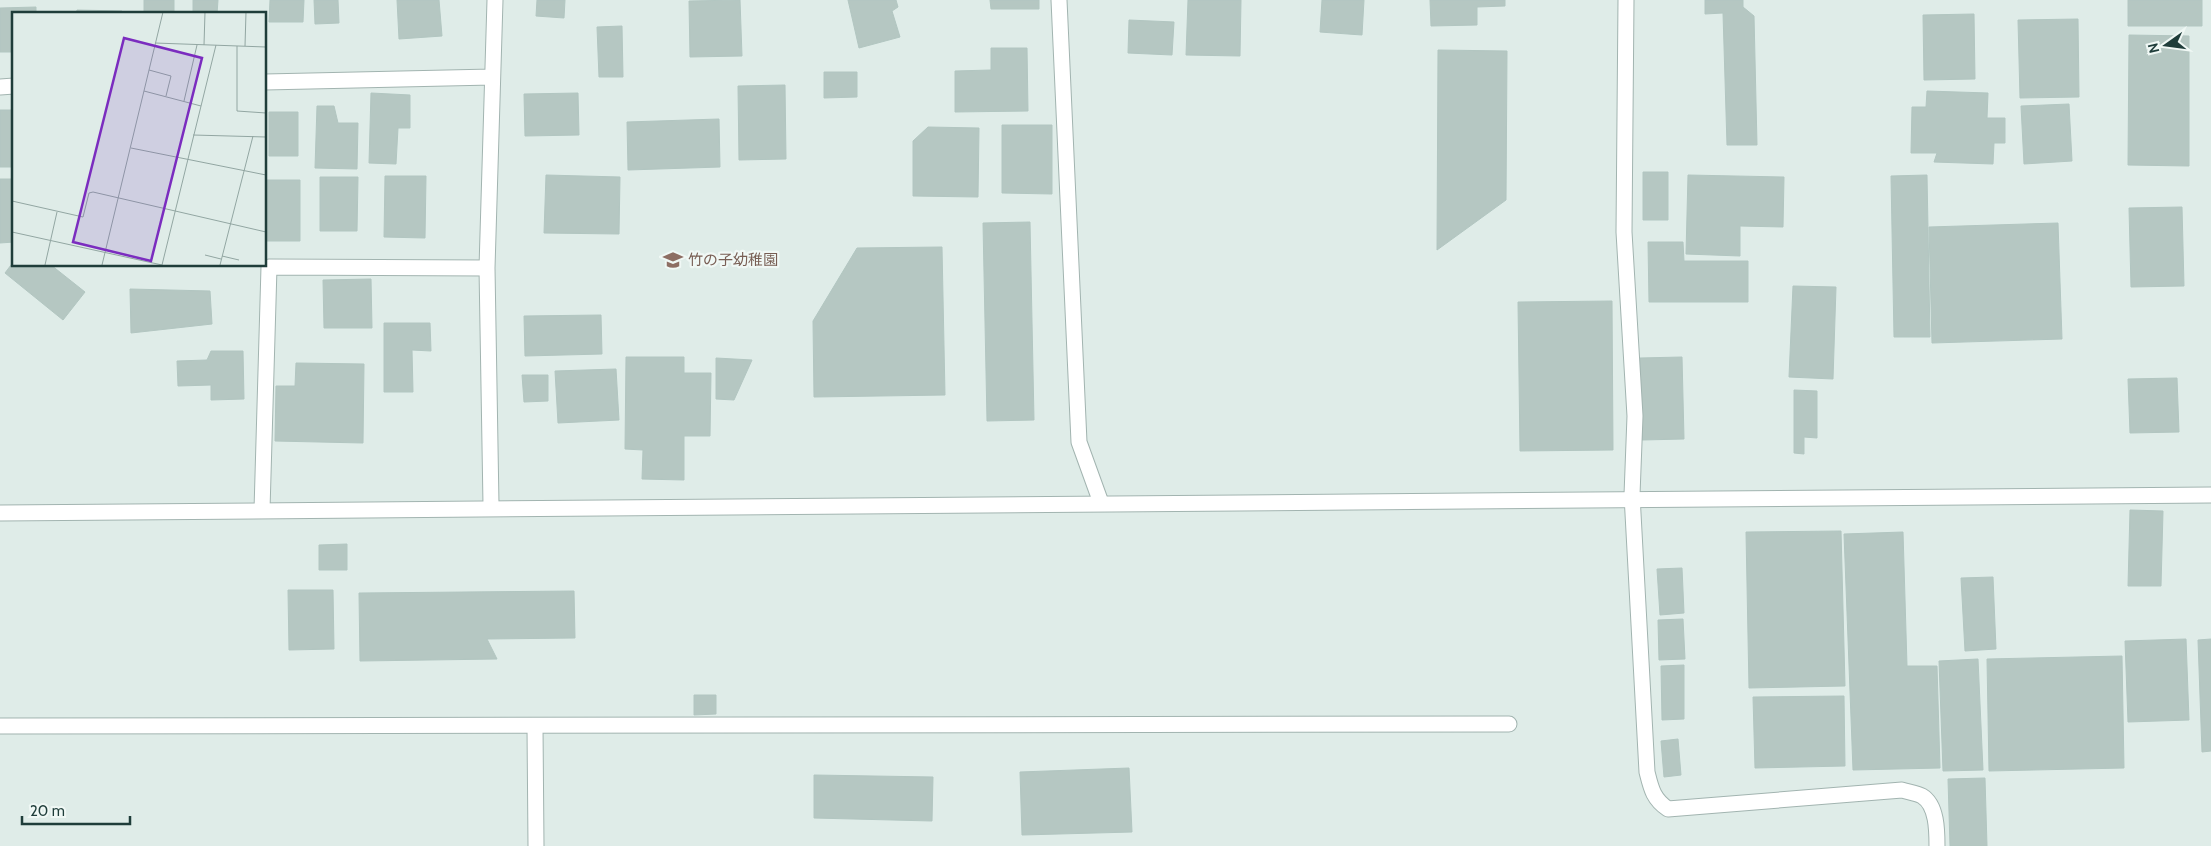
<svg xmlns="http://www.w3.org/2000/svg" width="2211" height="846" font-family="Cabin,'Noto Sans JP',sans-serif">
<style>
.building{fill:#b5c7c2;stroke:#b2c6c1}
.lines{fill:none;stroke-linecap:round;stroke-linejoin:round}
.service-casing{stroke:#a2b4b0;stroke-width:17}
.minor-casing{stroke:#a2b4b0;stroke-width:17}
.tertiary-casing{stroke:#a2b4b0;stroke-width:17}
.service{stroke:#fff;stroke-width:15}
.minor{stroke:#fff;stroke-width:15}
.tertiary{stroke:#fff;stroke-width:15}
.labels{text-anchor:middle;stroke-width:4.5;stroke-linejoin:round;paint-order:stroke}
.education-label{font-size:15px;fill:#785e54;stroke:#f0f8f5;text-anchor:start}
.inset-road{fill:none;stroke:#92a6a2;stroke-width:1}
.view{fill:#7b2cbf;fill-opacity:0.15;stroke:#7b2cbf;stroke-width:2.5}
.inset-edge{fill:none;stroke:#1f3d3a;stroke-width:2.5}
</style>
<rect width="100%" height="100%" fill="#dfece8"/>
<path class="building" d="M144 0H174V14H144Z
M193 0H218L217 14H193Z
M270 0H304L303 22H269Z
M314 0H338L339 23 315 24Z
M397 0H439L442 36 399 39Z
M537 0H565L564 18 536 16Z
M740 0 742 56 690 57 689 1Z
M848 0H896L898 7 892 11 900 37 859 48Z
M990 0H1039V9H991Z
M1188 0H1241L1240 56 1186 55Z
M1322 0H1364L1362 35 1320 32Z
M1430 0H1505V6L1477 7V25L1431 26Z
M1705 0H1743V7L1754 16 1757 145H1727L1723 13 1705 14Z
M2128 0H2202V26H2128Z
M36 7V14H14V52H0V8Z
M77 10 122 11V14H76Z
M1974 14 1975 79 1924 80 1923 15Z
M2078 19 2079 97 2020 98 2018 20Z
M1129 20 1174 22 1172 55 1128 53Z
M622 26 623 77H599L597 27Z
M2129 35 2189 36V166L2128 165Z
M991 48H1027L1028 111 955 112V71L991 70Z
M1438 50 1507 51 1506 200 1437 250Z
M824 72H857V97L824 98Z
M785 85 786 159 739 160 738 86Z
M1927 91 1988 93 1987 118H2005V143H1994L1993 164 1934 162 1937 153H1911L1912 107H1926Z
M371 93 410 95V128H398L396 164 369 163Z
M578 93 579 135 525 136 524 94Z
M2069 104 2072 161 2024 164 2021 106Z
M317 106H334L338 123H358L357 169 315 168Z
M0 110H14V167H0Z
M269 112H298V156H269Z
M719 119 720 167 628 170 627 122Z
M1002 125H1052V194L1002 193Z
M928 127 979 128 978 197 913 196V141Z
M1643 172H1668V220H1643Z
M546 175 620 177 619 234 544 233Z
M1688 175 1784 177 1783 227 1740 226V256L1686 254Z
M1927 175 1930 337H1894L1891 176Z
M385 176H426L425 238 384 237Z
M320 177H358L357 231H320Z
M0 179H14V242L0 243Z
M265 180H300V241H265Z
M2182 207 2184 286 2131 287 2129 208Z
M1030 222 1034 420 987 421 983 223Z
M2058 223 2062 339 1932 343 1929 227Z
M1648 242H1683L1684 261H1748V302H1649Z
M942 247 945 395 814 397 813 321 857 248Z
M14 261V265H51L85 292 63 320 5 273Z
M371 279 372 328H324L323 280Z
M1793 286 1836 287 1833 379 1789 377Z
M130 289 210 291 212 324 131 333Z
M1612 301 1613 450 1520 451 1518 302Z
M601 315 602 354 525 356 524 316Z
M384 323H430L431 351 412 350 413 392H384Z
M211 351H243L244 399 211 400V385L178 386 177 361 207 360Z
M626 357H684V373H711L710 436H684V480L642 479 643 450 625 449Z
M1682 357 1684 439 1642 440 1640 358Z
M716 358 752 360 734 400 716 399Z
M296 363 364 364 363 443 275 441 276 386H295Z
M616 369 619 420 558 423 555 371Z
M522 375H548V401L524 402Z
M2177 378 2179 432 2130 433 2128 379Z
M1794 390 1817 391V438L1804 437V454L1794 453Z
M2130 510 2163 511 2161 586H2128Z
M1841 531 1845 686 1749 688 1746 532Z
M1903 532 1907 666H1937L1940 768 1853 770 1844 534Z
M347 544V570H319V545Z
M1682 568 1684 613 1660 615 1657 569Z
M1993 577 1996 649 1965 651 1961 578Z
M288 590H333L334 649 289 650Z
M574 591 575 638 487 639 497 659 360 661 359 593Z
M1683 619 1685 659 1659 660 1658 620Z
M2186 639 2189 720 2128 722 2125 641Z
M2211 639V751L2202 752 2198 640Z
M2122 656 2124 768 1989 771 1987 659Z
M1978 659 1983 770 1943 771 1939 661Z
M1684 665V719L1662 720 1661 666Z
M694 695H716V714L694 715Z
M1844 696 1845 766 1755 768 1753 697Z
M1678 739 1681 775 1664 777 1661 741Z
M1129 768 1132 832 1022 835 1020 772Z
M814 775 933 777 932 821 814 818Z
M1985 778 1987 846H1950L1948 779Z"/>
<g class="lines">
<defs>
<path id="service" d="M0 726 1509 724
M535 727 536 846"/>
<path id="minor" d="M1059 0 1079 442 1100 500
M1626 0 1624 232 1635 416 1632 495 1647 772C1651 788 1653 799 1668 809L1902 790C1908 792 1917 793 1922 796 1937 805 1937 831 1937 846
M265 82 492 77
M0 87 14 86
M491 505 487 268 495 0
M262 510 269 267 487 268"/>
<path id="tertiary" d="M0 513C737 504 1474 495 2211 495"/>
</defs>
<use href="#service" class="service-casing"/>
<use href="#minor" class="minor-casing"/>
<use href="#tertiary" class="tertiary-casing"/>
<use href="#service" class="service"/>
<use href="#minor" class="minor"/>
<use href="#tertiary" class="tertiary"/>
</g>
<defs>
<symbol id="school-bare" viewBox="-9 -9 18 18"><path d="M0-5L7-2L0 1L-7-2ZM-4 1L0 2.5L4 1V4Q0 6-4 4Z" fill="#8d6e63" stroke="#f0f8f5" stroke-width="2.5" paint-order="stroke"/></symbol>
</defs>
<g fill-rule="evenodd">
<use href="#school-bare" x="659" y="246" width="28" height="28"/>
</g>
<g class="labels">
<g class="education-label">
<text x="688" y="265">竹の子幼稚園</text>
</g>
</g>
<g transform="translate(12 12)">
<rect width="254" height="254" fill="#dfece8"/>
<path class="inset-road" d="M143 31 254 35M192 33 193 0M225 34V99L254 101M233 34 234 0M137 58 159 64 154 84M132 79 189 94M172 89 185 33M181 123 254 125M119 136 254 163M0 189 71 205 77 181 81 180 254 220M0 220 150 253M193 243 209 247M210 244 227 248M33 253 45 200M90 253 151 0M150 253 204 33M208 253 241 124"/>
<path class="view" d="M112 26 190 46 139 249 61 230Z"/>
<rect width="254" height="254" class="inset-edge"/>
</g>
<g transform="translate(2166 45) rotate(256)" stroke="#f0f8f5" stroke-width="4" paint-order="stroke">
<path d="M0-4L9 19L0 12L-9 19Z" fill="#1f3d3a"/>
<text y="-8" font-size="14" font-weight="bold" text-anchor="middle" fill="#1f3d3a">N</text>
</g>
<path d="M22 816v8h108v-8" fill="none" stroke="#1f3d3a" stroke-width="2.5"/>
<text x="30" y="816" font-size="15" fill="#1f3d3a" stroke="#f0f8f5" stroke-width="4" paint-order="stroke">20 m</text>
</svg>
